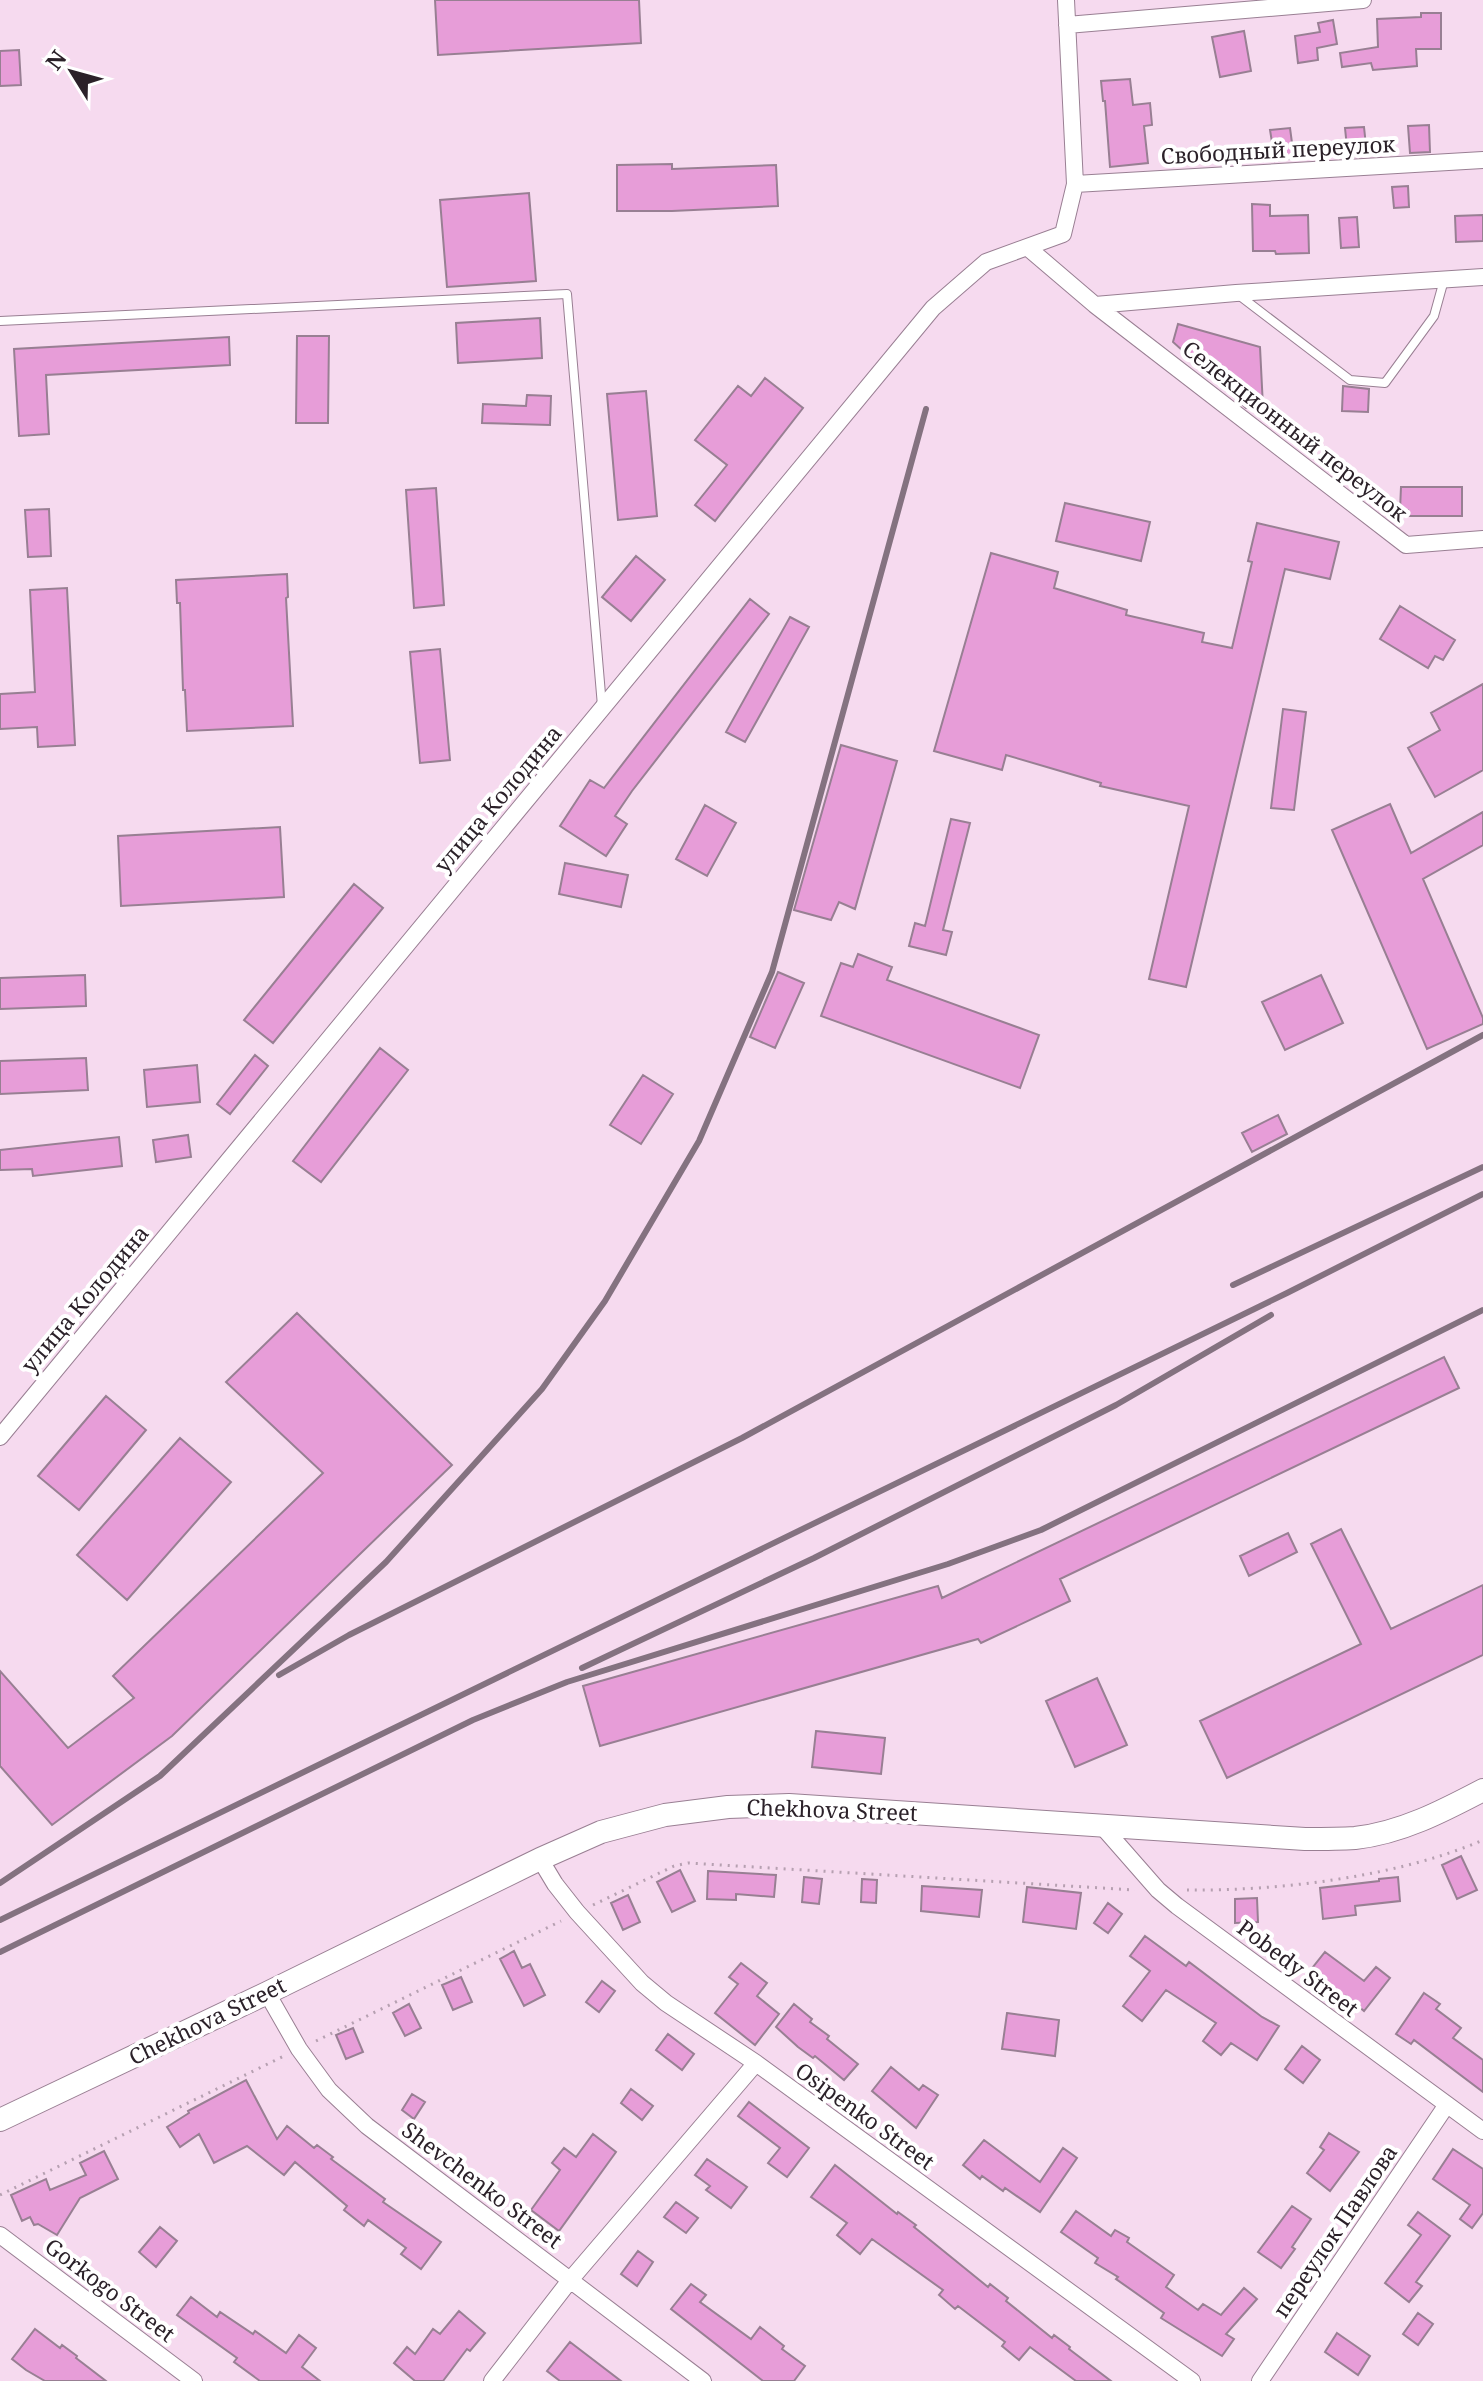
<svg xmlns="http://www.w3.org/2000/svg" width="1483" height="2381" font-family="'Noto Serif',serif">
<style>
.building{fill:#e79dd8;stroke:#987f93;stroke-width:2}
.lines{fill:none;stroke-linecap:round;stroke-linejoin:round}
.service-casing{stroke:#997f93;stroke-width:10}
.minor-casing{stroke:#997f93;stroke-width:18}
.secondary-casing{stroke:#997f93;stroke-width:24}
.path{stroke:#b6a0b1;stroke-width:3;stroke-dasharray:2 6;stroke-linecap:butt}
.service{stroke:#fff;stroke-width:8}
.minor{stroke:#fff;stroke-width:16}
.secondary{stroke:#fff;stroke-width:22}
.rail{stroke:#847280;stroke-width:6}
.labels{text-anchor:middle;stroke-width:8;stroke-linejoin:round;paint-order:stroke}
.street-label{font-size:22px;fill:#2b2129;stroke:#fff}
</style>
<rect width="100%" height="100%" fill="#f6daef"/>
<path class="building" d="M435 0H639L641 43 438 55Z
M1421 13H1441V49H1416L1417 66 1373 70 1371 63 1342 67 1340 53 1378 47 1377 19 1421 17Z
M1333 20 1337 44 1317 48 1318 60 1298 63 1295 36 1320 32 1318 23Z
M1244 31 1251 71 1220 77 1212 37Z
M19 50 21 85 0 86V51Z
M1130 79 1133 105 1150 103 1152 125 1144 126 1148 163 1110 167 1105 101H1103L1101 81Z
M1429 125 1430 152 1410 153 1408 126Z
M1364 127 1367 155 1348 157 1345 128Z
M1290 128 1294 158 1275 161 1270 130Z
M672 164V169L776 165 778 206 672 211H617V165Z
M1408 186 1409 207 1394 208 1392 187Z
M529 193 536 281 447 287 440 200Z
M1252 204 1270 205V216L1308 215 1309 253 1276 254 1275 251H1253Z
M1483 215V241L1456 242 1455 216Z
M1357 217 1359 247 1341 248 1339 218Z
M540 318 542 358 458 363 456 323Z
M1178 324 1260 347 1263 407 1246 408 1173 342Z
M297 336H329L328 423H296Z
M229 337 230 365 46 375 49 434 19 436 14 349Z
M765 378 803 408 715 521 695 505 727 465 695 440 738 386 751 396Z
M1343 386 1369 389 1368 412 1342 411Z
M646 391 657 516 618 520 607 394Z
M527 395 551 396 550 425 482 423 483 404 526 406Z
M1401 487H1462V516H1408V510H1400Z
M436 488 444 605 414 608 406 490Z
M1065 503 1150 522 1141 561 1056 541Z
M49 509 51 556 28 557 25 510Z
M1257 523 1339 542 1330 579 1285 569 1186 987 1149 979 1189 806 1100 786 1101 783 1006 755 1002 770 934 751 991 553 1058 572 1054 588 1127 610 1126 615 1204 633 1202 642 1232 648 1252 562 1248 561Z
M636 556 665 580 631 621 602 597Z
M287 574 288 597 286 598 293 726 187 731 185 690H183L180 603H177L176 580Z
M67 588 75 745 38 747 37 727 0 729V694L35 692 30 590Z
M750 599 769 614 632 791 615 816 627 824 606 856 560 826 590 780 604 788Z
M1400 606 1455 640 1443 660 1435 656 1428 668 1380 639Z
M790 617 809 627 745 742 726 732Z
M440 649 450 760 420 763 410 652Z
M1483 684V770L1435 797 1408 748 1440 730 1431 713Z
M1283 709 1306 712 1294 810 1271 808Z
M841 745 897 761 855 909 839 902 831 920 794 910Z
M1390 804 1411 853 1483 812V845L1423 879 1483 1018V1024L1427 1049 1332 830Z
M705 805 736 823 707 876 676 859Z
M951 819 970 823 943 930 952 932 946 955 909 946 915 923 925 926Z
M280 827 284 897 121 906 118 836Z
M565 863 628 875 621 907 559 894Z
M354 884 383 908 273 1043 244 1020Z
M858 954 892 967 887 980 1039 1035 1020 1088 821 1016 841 963 853 967Z
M778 972 804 983 775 1048 750 1037Z
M85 975 86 1006 0 1009V978Z
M1321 975 1343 1023 1285 1050 1262 1002Z
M380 1048 408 1070 321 1182 293 1161Z
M255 1055 268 1066 230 1114 217 1104Z
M86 1058 88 1090 0 1094V1061Z
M197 1065 200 1102 147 1107 144 1070Z
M643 1075 673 1094 641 1144 610 1125Z
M1278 1115 1287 1134 1252 1152 1242 1133Z
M188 1135 191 1157 156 1162 153 1140Z
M119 1137 122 1166 33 1176 32 1169 0 1170V1150Z
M297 1313 452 1465 172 1736 52 1825 0 1766V1671L68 1748 134 1698 113 1676 323 1473 226 1382Z
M1444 1357 1459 1388 1060 1579 1070 1601 981 1643 978 1639 600 1746 583 1686 938 1586 942 1598Z
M106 1396 146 1430 79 1510 38 1476Z
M180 1438 231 1482 127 1600 77 1555Z
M1341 1529 1391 1629 1483 1585V1655L1227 1778 1200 1721 1361 1644 1311 1544Z
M1288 1533 1297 1552 1249 1576 1240 1556Z
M1097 1678 1127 1745 1075 1767 1046 1701Z
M816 1731 885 1738 881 1774 812 1767Z
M1461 1856 1477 1890 1457 1899 1442 1865Z
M680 1870 695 1901 672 1912 657 1882Z
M708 1871 776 1875 774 1897 736 1894V1900L707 1899Z
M804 1877 822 1879 819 1904 802 1902Z
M1398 1877 1400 1901 1355 1906 1356 1915 1323 1919 1320 1888 1379 1881V1879Z
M862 1879 877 1880 876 1903 861 1902Z
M922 1886 982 1890 979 1917 921 1911Z
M1027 1887 1081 1893 1076 1929 1023 1922Z
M628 1895 640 1922 623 1930 611 1903Z
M1257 1898 1258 1922 1235 1923V1899Z
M1108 1903 1122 1914 1108 1933 1094 1923Z
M1145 1936 1186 1966 1189 1962 1262 2017 1279 2026 1257 2060 1231 2043 1221 2055 1203 2041 1216 2023 1166 1990 1142 2021 1123 2006 1150 1971 1130 1956Z
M514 1951 522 1968 530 1964 545 1995 524 2006 500 1959Z
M1325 1952 1364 1981 1376 1967 1390 1978 1364 2011 1346 1996 1340 2004 1305 1977Z
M741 1963 767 1983 757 1996 779 2014 755 2045 715 2013 738 1984 729 1977Z
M461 1977 472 2002 453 2010 442 1985Z
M602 1981 615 1991 599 2012 586 2002Z
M1424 1993 1440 2004 1436 2009 1461 2028 1453 2038 1483 2060V2092L1414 2040 1411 2044 1396 2034Z
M409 2004 421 2028 405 2036 393 2013Z
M794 2004 812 2019 810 2022 829 2036 827 2039 858 2064 844 2080 815 2056 813 2058 798 2047 776 2027Z
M1007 2013 1059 2020 1055 2056 1002 2049Z
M353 2028 363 2052 346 2059 336 2035Z
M668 2034 694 2054 682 2070 656 2050Z
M1302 2046 1320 2060 1303 2083 1285 2069Z
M891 2067 919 2090 923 2085 938 2095 916 2128 872 2091Z
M246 2080 277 2139 287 2126 314 2148 317 2145 333 2157 331 2159 385 2199 383 2202 441 2242 421 2269 401 2254 406 2248 368 2220 364 2226 344 2210 347 2206 295 2162 284 2175 247 2146 214 2163 199 2134 180 2147 167 2127 189 2113 188 2111Z
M631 2089 653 2106 642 2120 621 2103Z
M412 2094 425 2102 414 2119 402 2110Z
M749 2102 809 2148 787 2177 768 2163 780 2148 738 2116Z
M1329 2133 1359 2152 1330 2191 1307 2173 1324 2150 1320 2147Z
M593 2134 616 2152 559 2231 531 2210 560 2170 552 2163 564 2148 576 2157Z
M984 2140 1040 2182 1063 2148 1077 2158 1040 2212 1005 2188 1003 2191 982 2176 980 2179 963 2165Z
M1453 2149 1483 2169V2213L1472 2228 1460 2219 1470 2205 1433 2179Z
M104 2151 118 2179 80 2198 57 2235 38 2224 34 2225 30 2217 22 2221 11 2195 46 2179 50 2190 86 2175 80 2163Z
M707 2159 747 2187 731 2208 706 2190 710 2186 695 2175Z
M835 2165 897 2214 898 2212 916 2225 914 2227 988 2287 990 2284 1008 2298 1006 2301 1052 2338 1054 2335 1070 2347 1069 2349 1111 2381H1076L1030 2347 1019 2360 1002 2346 1005 2342 958 2306 955 2309 939 2295 943 2290 872 2239 860 2254 837 2235 847 2223 811 2197Z
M676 2202 698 2218 686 2233 664 2217Z
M1292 2206 1311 2219 1292 2247 1295 2249 1281 2268 1258 2252Z
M1076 2211 1111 2236 1115 2230 1129 2238 1127 2242 1174 2275 1166 2287 1198 2310 1203 2304 1221 2315 1244 2288 1257 2299 1226 2334 1234 2339 1222 2356 1161 2318 1164 2313 1116 2279 1118 2277 1095 2263 1098 2258 1061 2232Z
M1418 2212 1450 2236 1416 2282 1422 2286 1409 2302 1385 2283 1421 2235 1408 2225Z
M160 2227 177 2241 156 2267 139 2252Z
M638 2251 653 2262 637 2286 621 2274Z
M691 2284 706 2295 700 2302 751 2339 760 2327 784 2346 782 2349 805 2366 794 2381H763L671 2309Z
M191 2297 217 2317 220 2312 253 2334 255 2331 286 2353 299 2335 316 2348 302 2367 320 2381H260L234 2362 237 2358 177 2315Z
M459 2311 485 2333 470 2351 467 2349 443 2381H415L394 2363 407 2347 415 2354 433 2329 440 2334Z
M1418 2313 1433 2324 1418 2345 1403 2334Z
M35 2329 60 2348 62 2345 77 2356 76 2358 106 2381H45L26 2370 12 2359Z
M1337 2333 1370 2356 1358 2375 1325 2352Z
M570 2342 621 2381H560L547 2371Z"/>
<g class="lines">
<defs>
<path id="service" d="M1240 296 1350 380 1385 383 1434 316 1444 280
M0 321 567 294 602 706"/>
<path id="minor" d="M1067 25 1363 0
M1075 184 1483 160
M1027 247 1095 305 1236 293 1483 277
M1095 305 1406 545 1483 539
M0 1437 933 308 986 262 1063 234 1075 184 1066 0
M1101 1825 1158 1890 1177 1906 1483 2131
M540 1859 555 1884 577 1912 642 1983 666 2003 756 2063 1192 2381
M267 1993 299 2049 329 2090 367 2126 703 2381
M0 2235 194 2381
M492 2381 571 2279 756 2063
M1260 2381 1446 2106"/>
<path id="secondary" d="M0 2120 267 1993 540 1859 601 1832 665 1815 728 1807 789 1805 1305 1839C1322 1839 1339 1839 1355 1838 1401 1833 1443 1811 1483 1790"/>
</defs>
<use href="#service" class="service-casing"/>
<use href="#minor" class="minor-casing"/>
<use href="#secondary" class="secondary-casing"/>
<path class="path" d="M1187 1890C1279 1891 1398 1877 1483 1840
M593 1905 674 1866 688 1863 1135 1890
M316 2041 561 1921
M0 2195 284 2056"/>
<use href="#service" class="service"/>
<use href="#minor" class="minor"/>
<use href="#secondary" class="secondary"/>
<path class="rail" d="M1233 1285 1483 1167
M582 1668 814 1558 1116 1405 1271 1315
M279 1675 349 1635 742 1438 1483 1035
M0 1883 160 1776 386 1562 542 1389 605 1301 699 1141 772 972 926 409
M0 1920 1287 1293 1483 1194
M0 1952 473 1720 567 1682 948 1564 1041 1530 1483 1310"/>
</g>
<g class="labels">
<g class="street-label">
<text transform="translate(1278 150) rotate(-3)" y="8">Свободный переулок</text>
<text transform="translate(1295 431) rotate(38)" y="8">Селекционный переулок</text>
<text transform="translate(498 799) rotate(-50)" y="8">улица Колодина</text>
<text transform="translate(85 1299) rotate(-50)" y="8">улица Колодина</text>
<text transform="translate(832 1810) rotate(2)" y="8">Chekhova Street</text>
<text transform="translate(1298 1968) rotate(37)" y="8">Pobedy Street</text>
<text transform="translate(207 2021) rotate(-26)" y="8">Chekhova Street</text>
<text transform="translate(865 2116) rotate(36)" y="8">Osipenko Street</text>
<text transform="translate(482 2185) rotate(37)" y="8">Shevchenko Street</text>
<text transform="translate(1335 2231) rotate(-56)" y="8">переулок Павлова</text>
<text transform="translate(110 2290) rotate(37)" y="8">Gorkogo Street</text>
</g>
</g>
<g transform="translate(72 72) rotate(307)" stroke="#ffffff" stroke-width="6" paint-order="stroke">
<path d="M0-6L14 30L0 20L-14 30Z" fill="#2b2129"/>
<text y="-12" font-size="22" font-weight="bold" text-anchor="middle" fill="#2b2129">N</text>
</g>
</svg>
